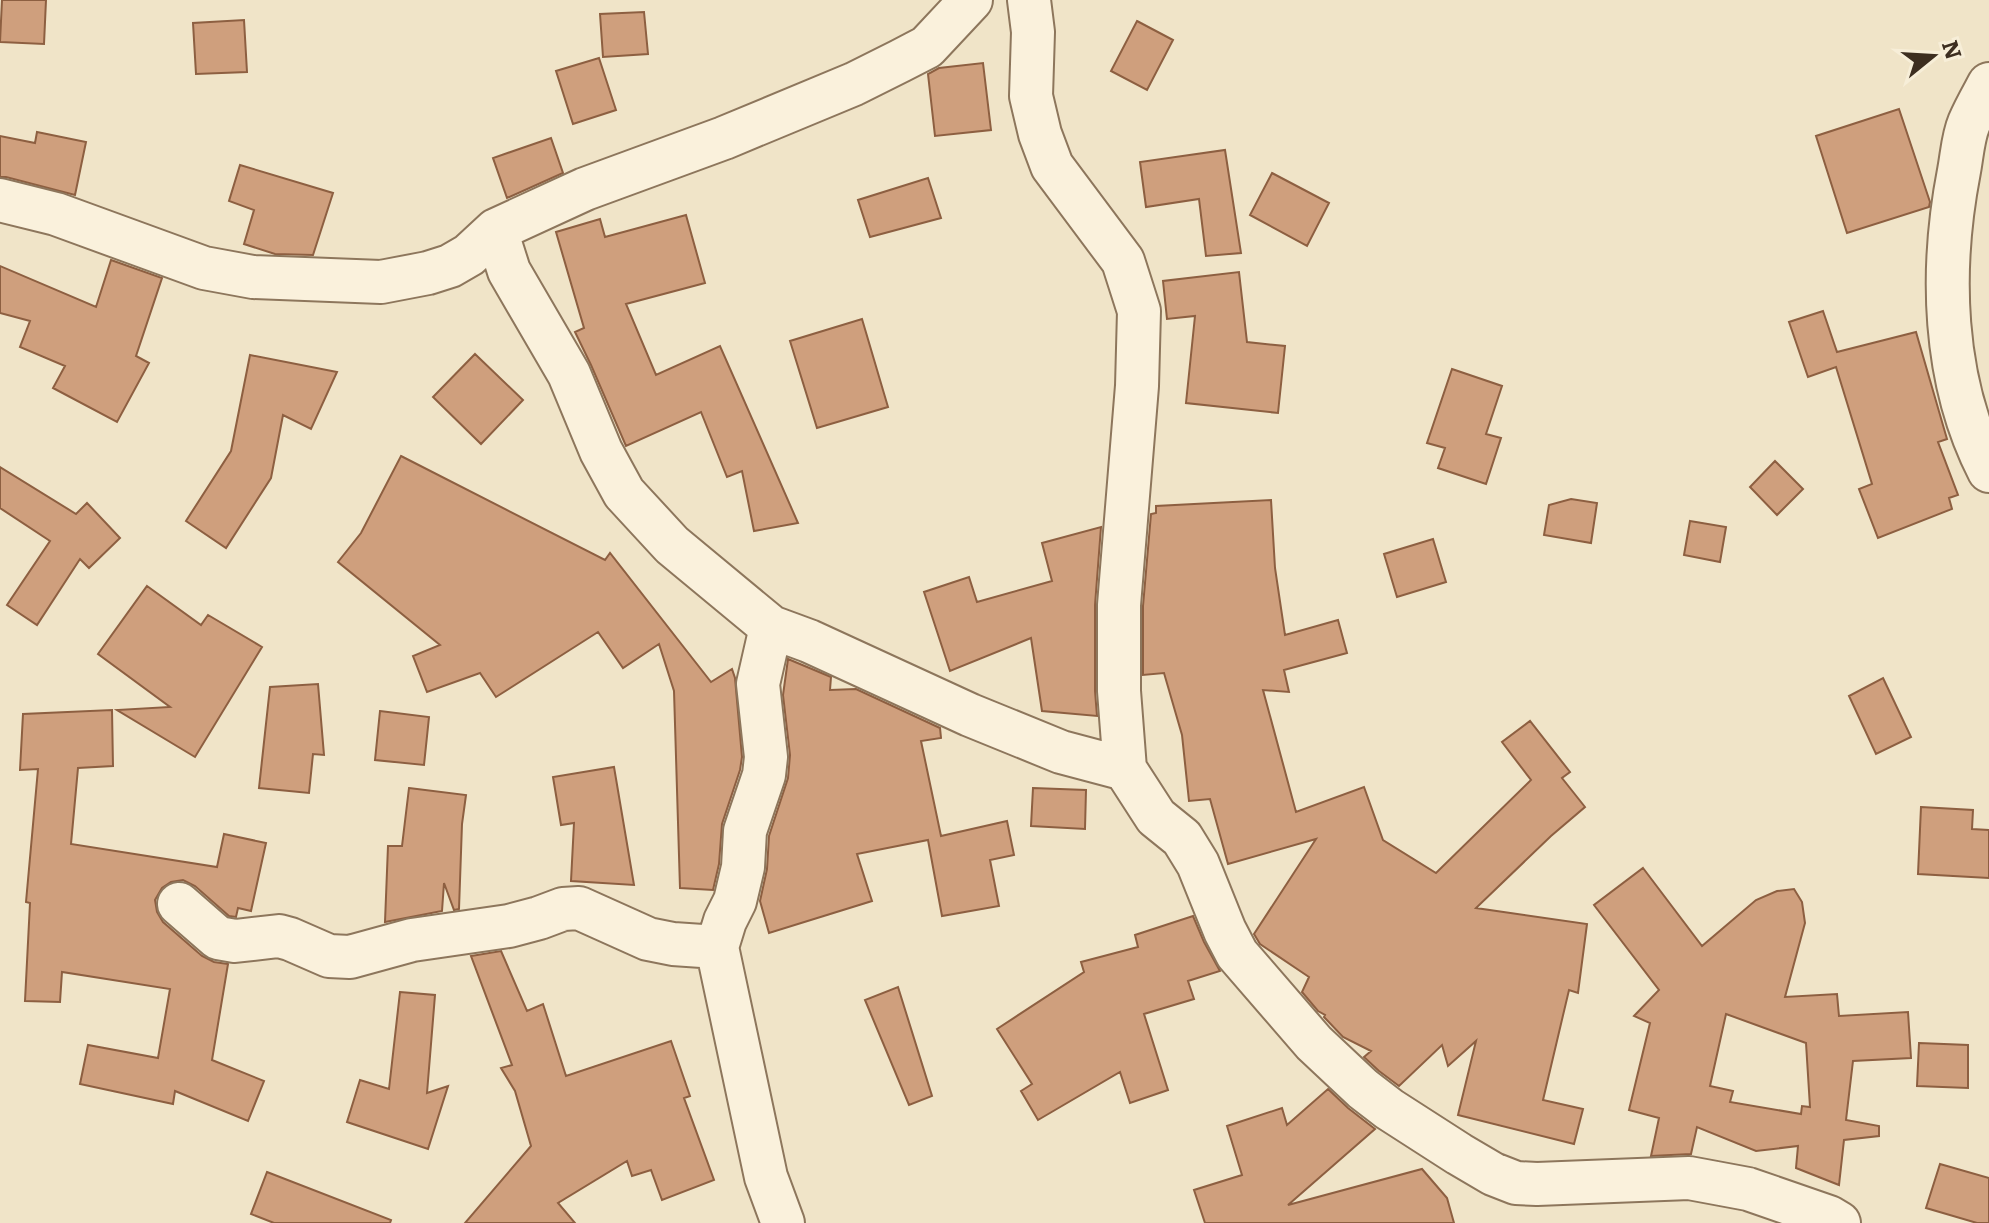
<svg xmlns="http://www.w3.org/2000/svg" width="1989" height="1223" font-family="Literata,serif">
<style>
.building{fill:#cf9f7d;stroke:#8d5f41;stroke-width:2;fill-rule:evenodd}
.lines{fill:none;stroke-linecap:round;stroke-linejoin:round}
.minor-casing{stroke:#8d765c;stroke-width:46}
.minor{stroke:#faf1dc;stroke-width:42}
</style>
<rect width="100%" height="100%" fill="#f0e4c8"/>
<path class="building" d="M2 0H46L44 44 0 42Z
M644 12 648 54 603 57 600 14Z
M244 20 247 72 196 74 193 23Z
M1137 21 1173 40 1147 90 1111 71Z
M599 58 616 110 573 124 556 71Z
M983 63 991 130 935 136 928 74 939 68Z
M1899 109 1930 202 1929 207 1847 233 1816 136Z
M37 132 86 142 75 195 6 177H0V136L35 143Z
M551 138 563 173 507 198 493 158Z
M1225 150 1241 253 1206 256 1199 199 1146 207 1140 162Z
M240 165 333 193 313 255 275 254 244 244 254 210 229 201Z
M1272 173 1329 203 1307 246 1250 215Z
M928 178 941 218 870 237 858 200Z
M686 215 705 283 626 304 656 375 720 346 798 523 754 531 742 471 727 477 701 412 626 446 591 365 575 332 584 328 556 232 600 219 605 237Z
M111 260 162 278 136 356 149 363 117 422 53 388 65 366 20 347 30 321 0 313V266L96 307Z
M1239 272 1247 342 1285 346 1278 413 1186 403 1195 316 1167 319 1163 281Z
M1823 311 1837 352 1916 332 1947 439 1938 442 1958 495 1949 498 1952 509 1878 538 1859 489 1872 484 1836 367 1808 377 1789 322Z
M862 319 888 407 817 428 790 341Z
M475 354 523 400 481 444 433 397Z
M250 355 337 372 311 429 283 415 271 478 226 548 186 521 231 451Z
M1452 369 1502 386 1486 434 1501 438 1486 484 1438 468 1445 448 1427 443Z
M401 456 605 560 610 553 711 682 732 669 735 678 742 757 740 770 722 824 719 864 713 890 680 888 674 691 659 644 623 668 598 632 496 697 480 673 427 692 413 656 440 645 338 562 361 533Z
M1775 461 1803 489 1777 515 1750 487Z
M0 467 76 514 87 503 120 538 89 568 80 559 37 625 7 605 50 541 0 508Z
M1571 499 1597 503 1591 543 1544 535 1549 505Z
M1271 500 1275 568 1285 635 1338 620 1347 653 1284 670 1289 692 1263 690 1296 812 1364 787 1383 840 1436 873 1531 780 1502 742 1530 721 1570 772 1562 778 1585 807 1551 836 1476 908 1587 924 1578 993 1569 990 1543 1100 1583 1109 1574 1144 1458 1115 1476 1041 1448 1066 1442 1045 1399 1086 1379 1071 1364 1057 1371 1051 1343 1037 1324 1017 1325 1015 1318 1011 1302 992 1309 977 1260 944 1254 934 1316 839 1228 864 1210 799 1189 801 1182 735 1164 673 1143 675V606L1151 514 1156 513V506Z
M1690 521 1726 527 1720 562 1684 555Z
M1101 527 1095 605V691L1097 716 1042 711 1031 638 950 671 924 592 969 577 977 602 1052 581 1042 543Z
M1433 539 1446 582 1397 597 1384 554Z
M147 586 201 625 208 615 262 647 195 757 117 710 170 707 98 654Z
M788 659 831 677 830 690 856 689 940 728 941 738 921 741 941 836 1007 821 1014 855 990 860 999 906 942 916 928 840 857 854 872 901 769 933 760 901 767 869 769 836 788 778 790 755 783 695Z
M1883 678 1911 737 1876 754 1849 696Z
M318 684 324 755 313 754 309 793 259 788 270 687Z
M112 710 113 766 78 768 71 844 217 867 224 834 266 843 251 911 238 908 236 917 229 916 195 886 183 880 171 882 162 888 155 900 157 912 163 922 202 956 214 962 228 964 212 1060 264 1081 248 1121 175 1091 173 1104 80 1084 88 1045 158 1058 170 989 62 972 60 1002 25 1001 30 903 26 902 38 769 20 770 23 714Z
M380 711 429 717 424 765 375 760Z
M614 767 634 885 571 881 574 823 561 825 553 777Z
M409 788 466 795 462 824 459 909 454 910 444 883 442 911 385 922 388 846H402Z
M1033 788 1086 790 1085 829 1031 826Z
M1921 807 1973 810 1972 829 1989 830V878L1918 874Z
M1643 868 1702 946 1756 900 1777 891 1794 889 1802 902 1805 923 1785 997 1837 994 1839 1016 1908 1012 1911 1058 1853 1061 1846 1120 1879 1126V1136L1844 1140 1839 1185 1796 1168 1798 1146 1756 1151 1697 1127 1691 1154 1651 1156 1659 1118 1629 1110 1650 1023 1634 1016 1659 990 1594 905ZM1726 1014 1806 1043 1810 1107 1802 1106 1801 1114 1730 1102 1733 1091 1710 1086Z
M1193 916 1204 942 1220 971 1188 981 1194 999 1144 1014 1168 1090 1130 1103 1120 1072 1038 1120 1021 1091 1032 1084 997 1029 1084 972 1081 962 1138 947 1135 935Z
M501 951 527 1011 543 1004 566 1076 671 1041 690 1096 684 1098 714 1180 662 1200 651 1170 632 1176 627 1161 558 1203 575 1223H465L531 1146 515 1091 501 1068 512 1065 471 956Z
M898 987 932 1096 909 1105 865 1000Z
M400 992 435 995 427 1093 448 1086 428 1149 347 1122 360 1080 389 1089Z
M1919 1043 1968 1045V1088L1917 1086Z
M1328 1089 1348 1108 1375 1129 1288 1205 1422 1169 1447 1198 1454 1223H1205L1194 1190 1242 1175 1227 1126 1282 1108 1287 1125Z
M1940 1164 1989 1178V1223H1977L1926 1208Z
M267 1172 391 1220 390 1223H274L251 1214Z"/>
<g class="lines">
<defs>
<path id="minor" d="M1029 0 1033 32 1031 96 1040 134 1052 166 1123 261 1139 311 1137 386 1119 605V691L1125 769 1156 817 1182 838 1198 864 1225 931 1237 954 1314 1043 1363 1089 1389 1109 1459 1154 1493 1174 1516 1183 1537 1184 1689 1178 1748 1189 1829 1217 1839 1223
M1989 84C1982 97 1975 109 1969 123 1963 137 1962 155 1959 171 1940 269 1942 380 1989 471
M0 200 56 214 204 268 253 277 381 282 428 273 450 266 469 255 496 230 585 189 724 138 854 84 900 61 927 47 971 0
M496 230 509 271 569 374 601 451 624 493 672 545 771 627 809 641 970 715 1061 752 1125 769
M179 904 218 938 235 941 279 936 290 939 329 956 350 957 412 940 509 926 539 918 563 909 579 908 648 939 673 944 717 947 725 921 735 901 743 867 745 831 764 775 766 757 758 684 771 627
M717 947 766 1177 783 1223"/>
</defs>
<use href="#minor" class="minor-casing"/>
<use href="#minor" class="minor"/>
</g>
<g transform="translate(1933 56) rotate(72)" stroke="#f7eed8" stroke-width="6" paint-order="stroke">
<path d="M0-6L14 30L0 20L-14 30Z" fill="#3d2e20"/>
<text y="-12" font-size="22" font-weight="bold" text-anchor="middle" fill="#3d2e20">N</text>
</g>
</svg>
